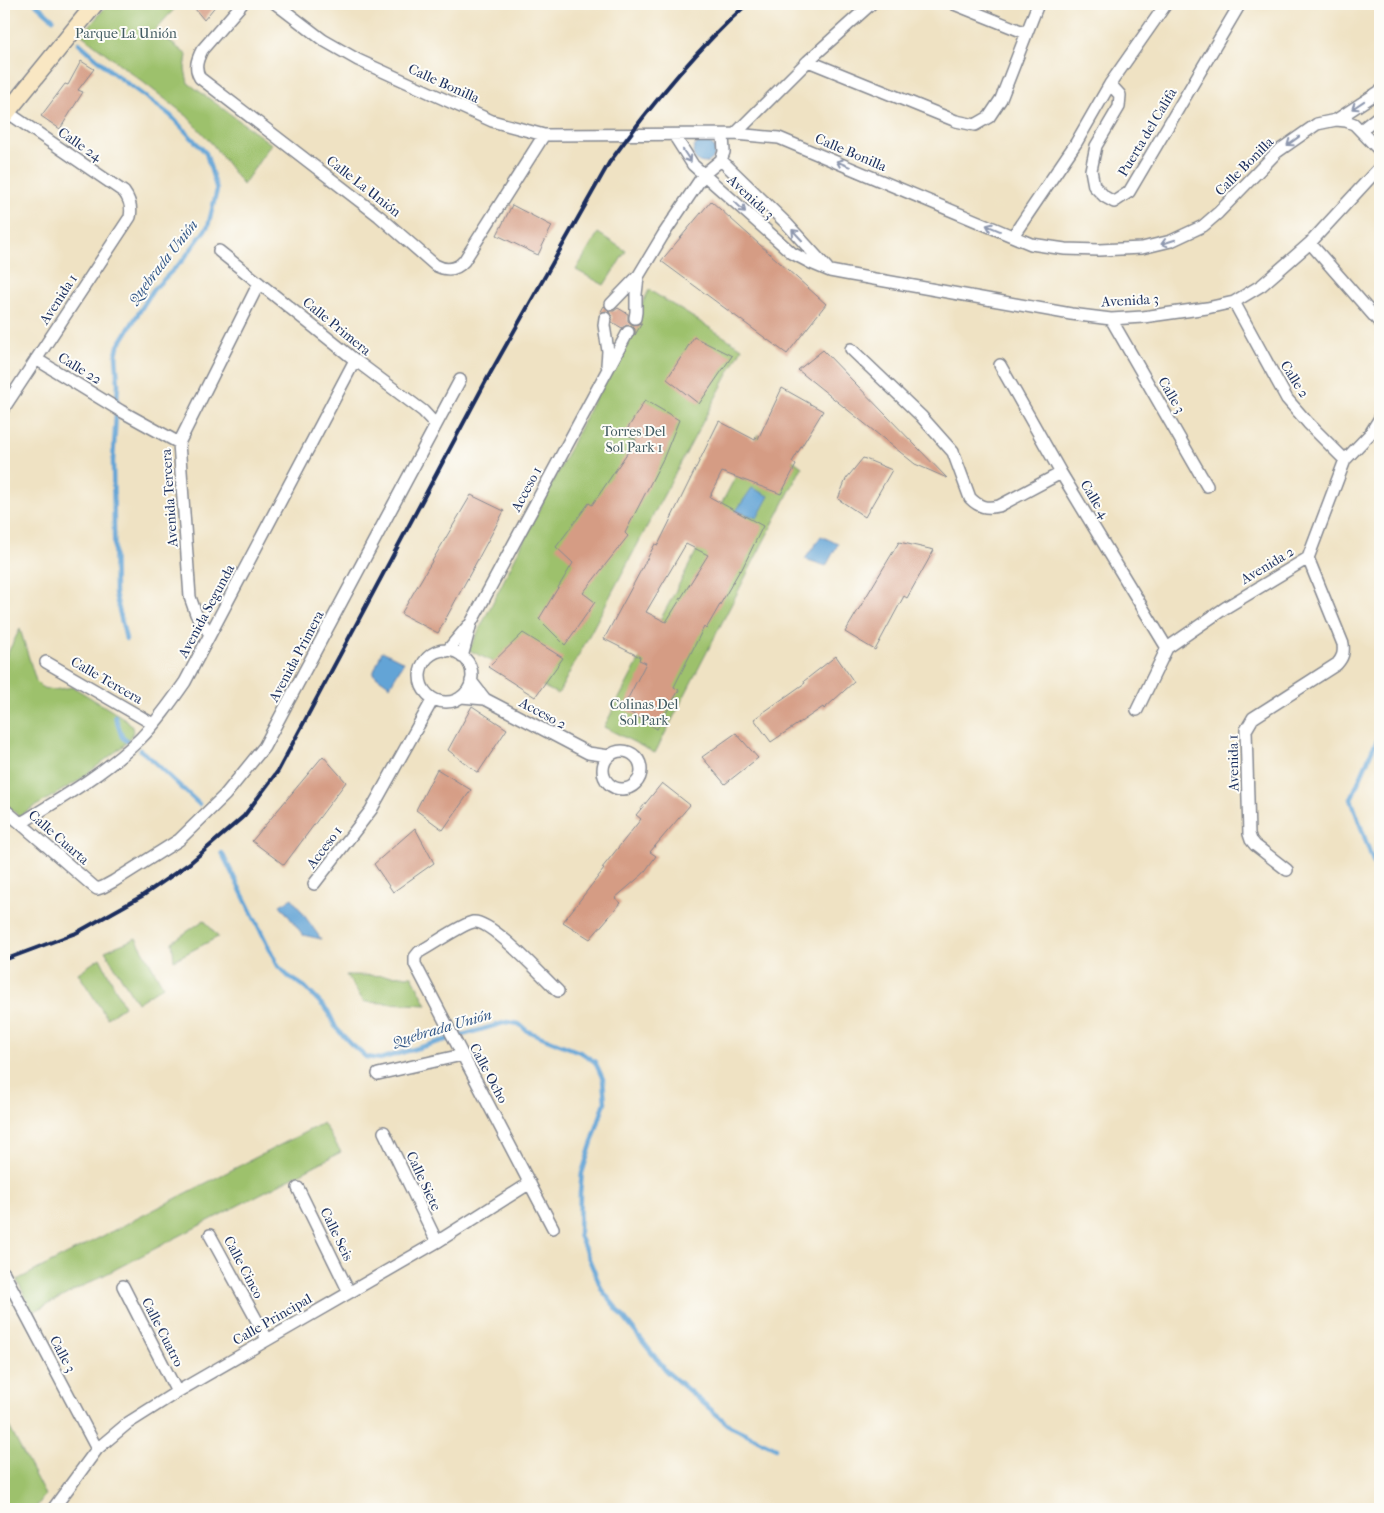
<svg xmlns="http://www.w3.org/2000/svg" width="1384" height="1513" font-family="'IM FELL French Canon',serif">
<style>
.green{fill:#9dc16c;stroke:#5c7865}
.water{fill:#63a4d6;stroke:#3f6a9a}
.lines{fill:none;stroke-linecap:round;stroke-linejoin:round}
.stream{stroke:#63a4d6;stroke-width:4.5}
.building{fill:#d59c84;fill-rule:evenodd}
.minor-casing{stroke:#858890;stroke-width:14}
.secondary-casing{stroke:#858890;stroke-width:19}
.minor{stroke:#fff;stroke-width:11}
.secondary{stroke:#f9e7c3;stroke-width:16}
.rail{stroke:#1b2f5e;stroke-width:4}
.oneway{stroke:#8d97ae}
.labels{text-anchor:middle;stroke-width:4;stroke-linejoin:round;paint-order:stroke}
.park-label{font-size:14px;fill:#425b62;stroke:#fdfcf7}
.street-label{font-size:14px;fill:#1b2f5e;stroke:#fdfcf7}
.water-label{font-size:15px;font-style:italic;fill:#345888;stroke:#fdfcf7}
</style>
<rect width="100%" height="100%" fill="#fdfcf7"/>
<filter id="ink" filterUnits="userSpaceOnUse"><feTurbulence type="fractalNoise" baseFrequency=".02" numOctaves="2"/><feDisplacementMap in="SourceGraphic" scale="10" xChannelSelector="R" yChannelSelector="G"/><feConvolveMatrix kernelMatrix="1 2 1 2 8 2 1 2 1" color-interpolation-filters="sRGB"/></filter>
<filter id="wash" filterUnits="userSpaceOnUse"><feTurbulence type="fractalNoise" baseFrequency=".0096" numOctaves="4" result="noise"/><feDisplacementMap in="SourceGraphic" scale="20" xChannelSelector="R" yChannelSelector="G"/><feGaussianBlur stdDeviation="1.12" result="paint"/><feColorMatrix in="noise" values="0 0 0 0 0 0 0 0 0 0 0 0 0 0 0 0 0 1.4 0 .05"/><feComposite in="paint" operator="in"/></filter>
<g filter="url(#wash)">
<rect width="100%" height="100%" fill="#efe2c3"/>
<path class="green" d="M108 4H179L155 30 187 55 185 69 188 83 271 144 243 185 213 145 187 116 82 35Z
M598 233 626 251 604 285 576 270Z
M649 290 742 348 558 694 469 650Z
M758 434 802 467 655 753 604 727Z
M20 629 36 681 43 688 53 690 73 687 127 720 132 727 133 732 131 736 123 746 78 781 19 816 4 803V660Z
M204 920 218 937 174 960 172 942Z
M136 938 163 986 137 1003 105 951Z
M100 958 124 1006 107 1018 78 973Z
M346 975 412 976 427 1005 364 1002Z
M323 1123 341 1152 33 1312 17 1280Z
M4 1417 45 1495 35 1509H4Z"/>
<path class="water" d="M693 152a11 11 0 1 1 22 0a11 11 0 1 1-22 0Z
M752 488 769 496 757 518 736 511Z
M821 536 838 544 826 566 805 559Z
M382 651 404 662 390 686 373 674Z
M292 898 321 939 303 935 280 905Z"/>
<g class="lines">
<path class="stream" d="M36 4 53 19
M79 43 113 73 170 115 206 153 217 190 208 226 183 260 153 290 118 346 116 355 118 384 113 461 115 593 126 639
M115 716 122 737 127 741
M1380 736 1373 748 1351 799 1380 881
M140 750 149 757 199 804
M222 853 278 966 288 976 305 987 328 1011 336 1028 350 1043 366 1057 380 1059 507 1022 519 1024 527 1031 582 1053 595 1062 603 1079 605 1102 582 1173 580 1193 579 1235 602 1290 666 1371 730 1426 776 1448"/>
</g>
<g id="blocks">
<path class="building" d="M191 4H217L204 20Z
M81 61 94 69 78 90 83 92 60 129 41 116 65 84 68 85Z
M711 201 826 304 787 354 661 261Z
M512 205 552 226 538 255 497 235Z
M604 306 609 311H614L618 308 628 314V321L633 325 642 323 635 335V329L632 326 627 325 622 328 612 322V316L609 312 606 311 600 313Z
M694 337 732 356 699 404 667 379Z
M823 350 947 478 915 464 798 370Z
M782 388 823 411 792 462 796 465 781 494 722 472 711 494H712L710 497 763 526 741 571 740 570 706 629 704 627 674 687 679 690 657 729 623 708 646 663 639 660 640 657 604 639 655 544 658 545 719 421 755 440 756 437 758 439ZM686 544 708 555 666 622 646 612Z
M645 400 679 420 664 457 625 533 628 536 583 593 595 602 565 645 539 619 573 563 556 547 589 503 592 505 636 440 625 433Z
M863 458 892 470 865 517 838 499 846 479Z
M471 495 504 511 438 633 401 614Z
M899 542 934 550 907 598 904 596 875 650 845 632Z
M523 633 563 658 535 697 488 667Z
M836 656 854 682 824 709 823 707 771 742 754 719 805 683 804 681Z
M472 706 507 729 478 773 448 750Z
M736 733 758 758 725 784 702 757Z
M323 756 346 782 284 865 252 841Z
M437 769 471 790 443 830 416 810Z
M662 783 690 805 650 852 656 856 643 874 615 898 621 903 590 939 563 922 604 869 602 868 641 819 636 815Z
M415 828 434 863 393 892 374 864Z"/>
</g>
</g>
<g filter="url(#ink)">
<use href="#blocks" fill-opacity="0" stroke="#858890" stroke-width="1"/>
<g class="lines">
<defs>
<path id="minor" d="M242 4 202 50C197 60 194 68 200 78L379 216 435 265C446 271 456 270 464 261L544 135
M276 4 323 40 358 60 492 121 544 135 735 134 779 138 1031 244 1065 249 1099 250 1142 248 1171 241 1203 226 1218 213 1277 152 1317 124 1336 120 1346 121 1354 124 1380 151
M954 4 1026 33
M808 61 956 121 975 125 989 117 1001 99 1038 4
M1110 84 1120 95 1119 107 1096 146 1091 170 1094 186 1105 197 1114 202 1129 192 1240 4
M1336 120 1380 91
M1361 130 1380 115
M735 134 808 61 871 4
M674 135 693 165 792 253 811 263 830 271 846 274 1071 314 1111 319 1143 317 1207 308 1234 302 1262 285 1310 243 1380 167
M721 160 787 224 827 268
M1013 236 1076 143 1110 84 1166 4
M1310 243 1380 323
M219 251 355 360 423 411 436 425
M1234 302 1287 399 1308 423 1345 460
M611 304 639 275 663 235 704 174 721 160 724 152 723 135
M605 318 604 325 608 351 607 365
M635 318 636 312V294L638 277
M1111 319 1207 486
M851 349 921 416 953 452 970 498C979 507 986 509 999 506L1061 473
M36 359 121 411 179 443
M1000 365 1061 473 1167 648
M4 408 130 217C132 207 130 200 124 192L7 112
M210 634 196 614 190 597 179 443 259 283
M420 676a26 26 0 1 1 52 0a26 26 0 1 1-52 0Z
M447 651 468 626
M462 657 471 623 628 332
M46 662 153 724
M461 697 485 699 471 681
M485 699 588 753 609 756
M1137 710 1167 648 1225 608 1308 558 1345 460 1370 434 1380 418
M603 770a19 19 0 1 1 38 0a19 19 0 1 1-38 0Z
M4 809 93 886 97 889 103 887 114 881 179 840 225 795 264 747 460 380
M21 823C62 798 105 773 140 739 157 722 171 702 185 682L355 360
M1287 870 1255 845 1251 840 1249 834 1246 730 1253 718 1337 664C1343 657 1344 653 1343 644L1308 558
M314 884 371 810 433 699
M378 1074 462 1055
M384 1132 437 1242
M298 1188 349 1292
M553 1228 415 964V957L419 952C431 946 462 924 473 922 491 919 543 977 558 991
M210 1235 267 1339
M4 1273 97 1449
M123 1286 177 1392
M53 1509 97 1449 128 1423 177 1392 437 1242 530 1183"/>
<path id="secondary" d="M4 116 95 4"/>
</defs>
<use href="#minor" class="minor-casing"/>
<use href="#secondary" class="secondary-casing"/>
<use href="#minor" class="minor"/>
<use href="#secondary" class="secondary"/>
<path class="rail" d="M4 960 76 933 142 896 190 863 244 816 278 771 487 379 609 163C650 106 695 51 747 4"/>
</g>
<defs><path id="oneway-shaft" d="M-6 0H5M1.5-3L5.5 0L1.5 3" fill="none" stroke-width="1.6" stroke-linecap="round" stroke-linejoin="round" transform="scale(1.25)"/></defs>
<g class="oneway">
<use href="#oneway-shaft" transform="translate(1358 105) rotate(146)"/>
<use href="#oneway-shaft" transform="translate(1293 141) rotate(144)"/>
<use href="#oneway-shaft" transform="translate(687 156) rotate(57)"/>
<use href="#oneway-shaft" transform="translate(843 164) rotate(-157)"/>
<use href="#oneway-shaft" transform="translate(740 207) rotate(43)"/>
<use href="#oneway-shaft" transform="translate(993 228) rotate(-157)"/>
<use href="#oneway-shaft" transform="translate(797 235) rotate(-133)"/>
<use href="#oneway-shaft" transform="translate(1168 242) rotate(162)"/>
</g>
</g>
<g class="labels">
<g class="park-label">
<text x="126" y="38">Parque La Unión</text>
<text x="634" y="436">Torres Del<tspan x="634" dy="16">Sol Park 1</tspan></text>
<text x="644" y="709">Colinas Del<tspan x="644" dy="16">Sol Park</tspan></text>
</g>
<g class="street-label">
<text transform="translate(444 83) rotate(24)" y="5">Calle Bonilla</text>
<text transform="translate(1147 132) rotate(-59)" y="5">Puerta del Califa</text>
<text transform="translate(80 144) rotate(34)" y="5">Calle 24</text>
<text transform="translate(851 152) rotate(23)" y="5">Calle Bonilla</text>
<text transform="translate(1244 166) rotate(-45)" y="5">Calle Bonilla</text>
<text transform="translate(364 186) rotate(38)" y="5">Calle La Unión</text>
<text transform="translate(751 197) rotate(43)" y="5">Avenida 3</text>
<text transform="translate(58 299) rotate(-57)" y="5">Avenida 1</text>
<text transform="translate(1130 300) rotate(-3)" y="5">Avenida 3</text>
<text transform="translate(337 326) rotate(39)" y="5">Calle Primera</text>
<text transform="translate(80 368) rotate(31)" y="5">Calle 22</text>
<text transform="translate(1295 379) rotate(58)" y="5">Calle 2</text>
<text transform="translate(1172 395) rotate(60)" y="5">Calle 3</text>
<text transform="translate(526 489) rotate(-62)" y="5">Acceso 1</text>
<text transform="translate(169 498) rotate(-94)" y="5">Avenida Tercera</text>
<text transform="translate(1095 499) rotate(59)" y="5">Calle 4</text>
<text transform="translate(1267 565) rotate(-31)" y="5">Avenida 2</text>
<text transform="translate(206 611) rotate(-62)" y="5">Avenida Segunda</text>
<text transform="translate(296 656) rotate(-62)" y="5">Avenida Primera</text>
<text transform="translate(107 680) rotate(30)" y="5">Calle Tercera</text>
<text transform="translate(543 713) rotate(28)" y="5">Acceso 2</text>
<text transform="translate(1233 763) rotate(-91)" y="5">Avenida 1</text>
<text transform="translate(59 837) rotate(41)" y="5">Calle Cuarta</text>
<text transform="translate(324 847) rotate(-53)" y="5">Acceso 1</text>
<text transform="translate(489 1073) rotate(62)" y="5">Calle Ocho</text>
<text transform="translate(424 1181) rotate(65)" y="5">Calle Siete</text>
<text transform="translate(337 1234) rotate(64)" y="5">Calle Seis</text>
<text transform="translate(244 1267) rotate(62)" y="5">Calle Cinco</text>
<text transform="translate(272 1319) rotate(-30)" y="5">Calle Principal</text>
<text transform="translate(163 1332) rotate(63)" y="5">Calle Cuatro</text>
<text transform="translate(63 1354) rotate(62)" y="5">Calle 3</text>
</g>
<g class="water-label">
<text transform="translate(163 262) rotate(-52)" y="5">Quebrada Unión</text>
<text transform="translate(442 1028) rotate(-16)" y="5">Quebrada Unión</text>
</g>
</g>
<rect width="1384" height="1513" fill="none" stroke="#fdfcf7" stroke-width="20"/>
</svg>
